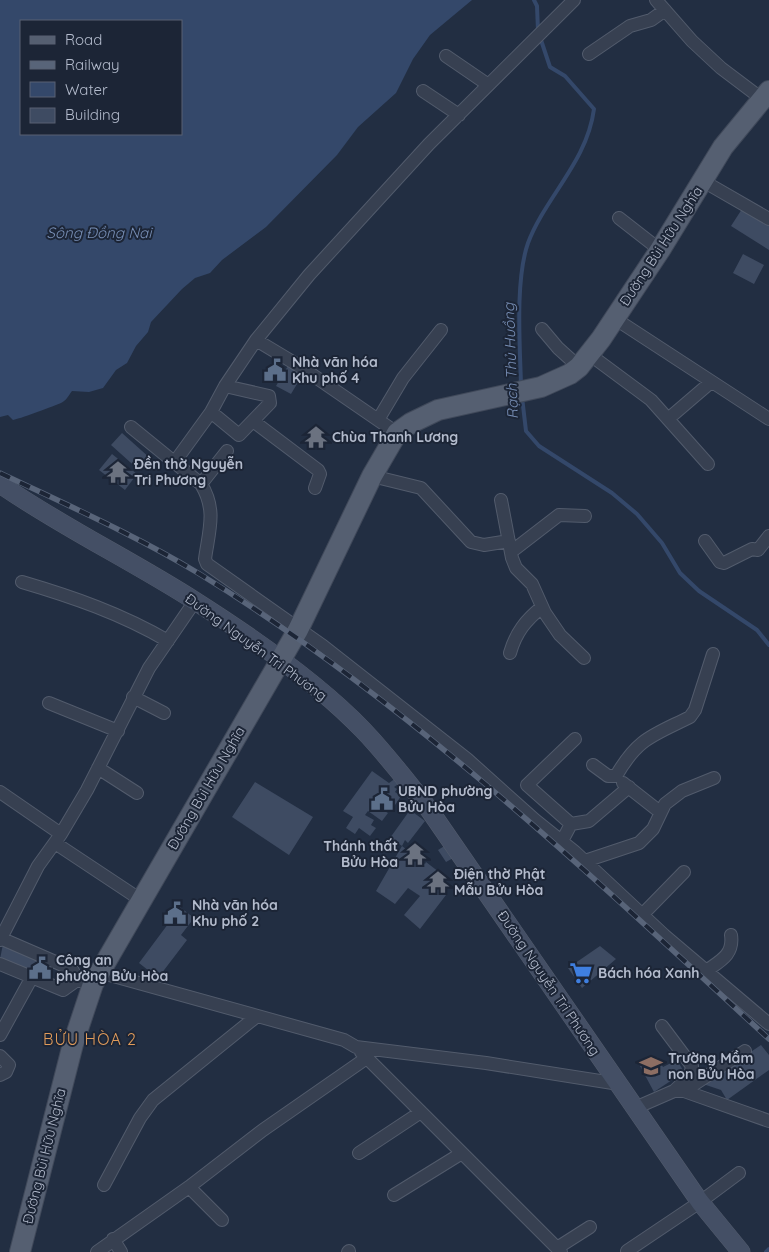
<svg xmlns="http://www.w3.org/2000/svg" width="769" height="1252" font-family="Quicksand,sans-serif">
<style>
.water{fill:#34486a;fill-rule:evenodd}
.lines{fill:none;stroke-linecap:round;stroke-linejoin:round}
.stream{stroke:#34486a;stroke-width:4}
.building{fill:#3e4b62}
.minor-casing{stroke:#525b6c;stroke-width:14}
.secondary-casing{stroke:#525b6c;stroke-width:19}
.primary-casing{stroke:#40495a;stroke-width:22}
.minor{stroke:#374051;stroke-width:12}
.secondary{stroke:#444f65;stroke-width:18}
.primary{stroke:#555f71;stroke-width:20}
.rail-casing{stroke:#586479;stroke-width:5.5}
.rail{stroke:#1c2536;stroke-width:4;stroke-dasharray:11;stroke-linecap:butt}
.labels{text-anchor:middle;stroke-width:4;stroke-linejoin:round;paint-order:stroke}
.street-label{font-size:14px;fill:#b3bbcc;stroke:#1c2536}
.poi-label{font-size:14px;font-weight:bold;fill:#b3bbcc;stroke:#1c2536;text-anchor:start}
.water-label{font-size:15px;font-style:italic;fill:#788fb6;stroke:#1c2536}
.quarter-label{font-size:16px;letter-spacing:1px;fill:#e09b5a;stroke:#1c2536}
</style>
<rect width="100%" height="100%" fill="#222e42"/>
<path class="water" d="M0 0H472L430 35 413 59 396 93 358 127 337 155 266 227 222 260 210 273 195 278 182 289 151 322 148 332 136 346 127 363 116 370 103 388 89 392 72 391C69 395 66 401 61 403 57 405 16 420 13 420L8 415 0 417ZM21 21H181V134H21Z"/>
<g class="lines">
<path class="stream" d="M534 0 537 6 538 31
M521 385C520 346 515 280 528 243 546 196 587 162 594 109L565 76 550 67 540 37
M522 397 526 431 539 446 612 493 637 514 662 543 680 573 699 591 757 630 769 645
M766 1252 769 1249"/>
</g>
<path class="building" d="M742 209 769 224V250L731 226Z
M743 254 764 265 754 284 733 273Z
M289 364 303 374 291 394 276 386Z
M122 433 151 459 140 471 111 445Z
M112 454 137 474 125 490 99 470Z
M372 771 389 783 396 778 400 783 394 787 397 789 395 792 401 796 393 808 387 804 383 810 388 813 382 821 368 811 365 815 374 820 371 825 376 828 370 836 359 828 355 834 346 828 353 817 343 811Z
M255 782 313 817 289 855 232 817Z
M410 810 425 821 408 843 405 840 402 846 390 838Z
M446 845 455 857 446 862 438 850Z
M402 846 425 864 426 862 439 872 431 883H442L446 895 420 929 404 915 420 896 408 888 395 904 376 891Z
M175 903 194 918 181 935 187 940 158 978 139 963 168 924 162 919Z
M3 944 50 964 45 978 0 959Z
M600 946 616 959 582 988 568 968Z
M761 1045 769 1055V1070L727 1100 721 1090 703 1084Z
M657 1057 663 1067 677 1060 684 1072 654 1092 640 1066Z"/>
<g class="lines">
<defs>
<path id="minor" d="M656 0 692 41 721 68 762 99
M589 54 630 26 651 20 665 10
M446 56 487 84
M423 91 459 115
M703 181 769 219
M619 218 660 250
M614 318 769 419
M542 329 558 348 579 367
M256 340 301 367 397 433
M589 354 651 400 708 464
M211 412 239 435 270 403 269 396 225 386
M668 419 710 383
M378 420 403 378 441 330
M253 421 318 470 320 474 315 488
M131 427 201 484C217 510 209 530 205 559L207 564 323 646 467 759 535 820 575 852 664 935 769 1024
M174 463 211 412 225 386 256 340 309 275 429 144 574 0
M372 476 421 488 471 542 484 545 509 541
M201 484 227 451
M501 500 512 558 516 568 532 584 545 613 560 635 584 658
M705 541 720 562 724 563 752 549 758 550 769 536
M511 552 559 515 585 516
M22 582C73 597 122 614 168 641
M510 653C516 632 526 620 542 607
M133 697 164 713
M49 703 118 731
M593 765 608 776H616C638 738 652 736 690 717L695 710 713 654
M98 768 137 793
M623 783 660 812
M0 792 61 834
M571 824 527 785 575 739
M562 841 571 824 589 821 629 787
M55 843 141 900
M585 861 639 843 653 829 665 804 682 791 714 778
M642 915 684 872
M0 938 67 967 73 971 77 980 93 984
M0 940 38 866 61 834 87 790 149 668 195 601
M0 964 63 990 77 980
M706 971C720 961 734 955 731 935
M99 972 344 1040 356 1047 486 1063 619 1084
M662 1026 692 1066 690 1076 674 1091
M0 1035 32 977
M361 1052 561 1252
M0 1056 9 1065 6 1072 0 1075
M684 1091 745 1051
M635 1108 674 1091H684L769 1121
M359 1153 421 1112
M104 1185 140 1118 153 1100 257 1016
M189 1187 222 1220
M394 1195 462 1153
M113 1239 121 1252
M557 1248 590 1227
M627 1251 700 1202 739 1173
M97 1252 189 1187 263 1130 368 1057
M348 1252 349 1251"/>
<path id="secondary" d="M0 484C62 527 131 560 195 601 250 636 318 683 363 730 386 754 407 781 428 808L700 1202 741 1252"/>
<path id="primary" d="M20 1252 73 1044 93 984 298 630 372 476 397 433 411 423 438 410 541 387 570 374 579 367 601 339 660 250 723 147 769 91"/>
</defs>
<use href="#minor" class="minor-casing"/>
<use href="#secondary" class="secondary-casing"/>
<use href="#primary" class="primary-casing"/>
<use href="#minor" class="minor"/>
<use href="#secondary" class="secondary"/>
<use href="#primary" class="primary"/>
<defs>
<path id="rail" d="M0 473C67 505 135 535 198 573 406 700 590 874 769 1039"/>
</defs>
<use href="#rail" class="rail-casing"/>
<use href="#rail" class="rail"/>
</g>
<defs>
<symbol id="civic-bare" viewBox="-9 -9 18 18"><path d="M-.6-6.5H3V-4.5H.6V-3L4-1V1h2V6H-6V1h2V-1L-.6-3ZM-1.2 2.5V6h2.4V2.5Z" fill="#5c6f8a" stroke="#1c2536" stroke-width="2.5" paint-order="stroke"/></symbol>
<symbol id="temple-bare" viewBox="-9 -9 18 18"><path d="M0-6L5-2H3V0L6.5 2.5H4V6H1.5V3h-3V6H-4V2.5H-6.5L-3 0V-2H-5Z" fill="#6b7280" stroke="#1c2536" stroke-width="2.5" paint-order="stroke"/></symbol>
<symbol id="supermarket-bare" viewBox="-9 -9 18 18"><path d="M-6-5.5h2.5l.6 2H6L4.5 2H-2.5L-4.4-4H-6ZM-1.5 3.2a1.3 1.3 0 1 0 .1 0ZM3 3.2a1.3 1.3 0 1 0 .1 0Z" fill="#3f7fe0" stroke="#1c2536" stroke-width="2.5" paint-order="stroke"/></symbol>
<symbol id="school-bare" viewBox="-9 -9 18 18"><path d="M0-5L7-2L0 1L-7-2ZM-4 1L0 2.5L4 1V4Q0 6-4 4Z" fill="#8d6e63" stroke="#1c2536" stroke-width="2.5" paint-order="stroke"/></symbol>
</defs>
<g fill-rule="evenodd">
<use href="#civic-bare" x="259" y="354" width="32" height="32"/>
<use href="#temple-bare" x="300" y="421" width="32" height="32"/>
<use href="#temple-bare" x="102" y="456" width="32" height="32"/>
<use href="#civic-bare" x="366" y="783" width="32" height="32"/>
<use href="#temple-bare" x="399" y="838" width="32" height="32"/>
<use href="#temple-bare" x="422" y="866" width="32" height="32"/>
<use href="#civic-bare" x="159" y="897" width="32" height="32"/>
<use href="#civic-bare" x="24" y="952" width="32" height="32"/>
<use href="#supermarket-bare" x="565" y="957" width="32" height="32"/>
<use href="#school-bare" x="635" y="1050" width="32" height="32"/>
</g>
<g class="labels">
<g class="street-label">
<text transform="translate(661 246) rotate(-57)" y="5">Đường Bùi Hữu Nghĩa</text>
<text transform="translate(256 647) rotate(36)" y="5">Đường Nguyễn Tri Phương</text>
<text transform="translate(206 788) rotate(-60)" y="5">Đường Bùi Hữu Nghĩa</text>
<text transform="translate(549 983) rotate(56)" y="5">Đường Nguyễn Tri Phương</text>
<text transform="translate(44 1156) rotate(-76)" y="5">Đường Bùi Hữu Nghĩa</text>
</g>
<g class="poi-label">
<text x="292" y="367">Nhà văn hóa<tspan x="292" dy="16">Khu phố 4</tspan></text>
<text x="332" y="442">Chùa Thanh Lương</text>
<text x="134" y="469">Đền thờ Nguyễn<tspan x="134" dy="16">Tri Phương</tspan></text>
<text x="398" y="796">UBND phường<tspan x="398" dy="16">Bửu Hòa</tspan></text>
<text x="398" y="851" text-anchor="end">Thánh thất<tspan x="398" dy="16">Bửu Hòa</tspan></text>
<text x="454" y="879">Điện thờ Phật<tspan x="454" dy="16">Mẫu Bửu Hòa</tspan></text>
<text x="192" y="910">Nhà văn hóa<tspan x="192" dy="16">Khu phố 2</tspan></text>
<text x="56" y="965">Công an<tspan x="56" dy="16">phường Bửu Hòa</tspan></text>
<text x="598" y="978">Bách hóa Xanh</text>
<text x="668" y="1063">Trường Mầm<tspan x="668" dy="16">non Bửu Hòa</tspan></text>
</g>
<g class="water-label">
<text x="99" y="238">Sông Đồng Nai</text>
<text transform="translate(511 361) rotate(-92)" y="5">Rạch Thủ Huồng</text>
</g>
<g class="quarter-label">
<text x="90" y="1045">BỬU HÒA 2</text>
</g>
</g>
<rect x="20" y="20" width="162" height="115" fill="#1c2536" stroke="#586172"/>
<rect x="30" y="36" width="25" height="8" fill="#555f71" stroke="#586172"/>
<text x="65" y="45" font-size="15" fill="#b3bbcc">Road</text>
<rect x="30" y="61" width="25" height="8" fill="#586479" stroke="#586172"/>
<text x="65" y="70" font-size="15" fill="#b3bbcc">Railway</text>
<rect x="30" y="82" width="25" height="15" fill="#34486a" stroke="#586172"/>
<text x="65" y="95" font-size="15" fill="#b3bbcc">Water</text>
<rect x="30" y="108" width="25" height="15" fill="#3e4b62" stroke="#586172"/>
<text x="65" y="120" font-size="15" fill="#b3bbcc">Building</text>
</svg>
